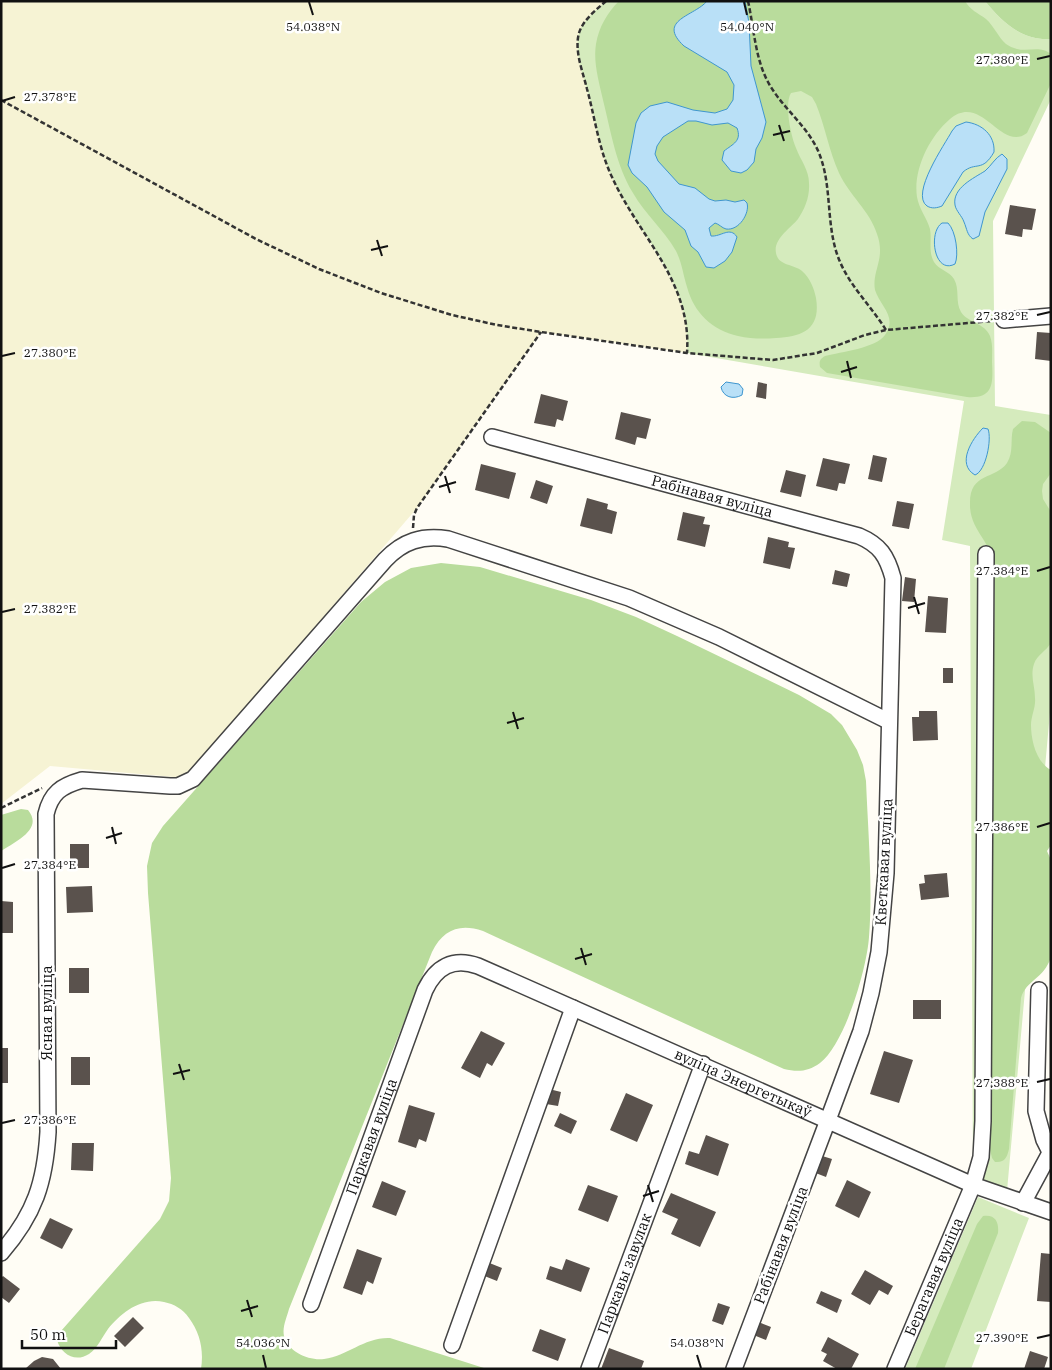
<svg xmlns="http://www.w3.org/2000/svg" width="1052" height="1370" font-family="'IBM Plex Serif',serif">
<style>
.farmland{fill:#f6f3d4}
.green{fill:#d5ebbd}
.forest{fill:#b9dc9c}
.water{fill:#b9e0f7;stroke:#3f96cf}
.building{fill:#5a524d}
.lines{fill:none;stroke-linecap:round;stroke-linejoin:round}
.minor-casing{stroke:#444;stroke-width:18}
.path{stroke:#333;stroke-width:2.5;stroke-dasharray:5 2.5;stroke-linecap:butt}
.minor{stroke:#fff;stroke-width:15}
.ticks{fill:none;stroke:#111;stroke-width:2}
.labels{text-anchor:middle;stroke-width:5;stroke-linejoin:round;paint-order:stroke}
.street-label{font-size:15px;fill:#111;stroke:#fff}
.ticks-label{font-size:12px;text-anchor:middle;fill:#111;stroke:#fff;stroke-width:5;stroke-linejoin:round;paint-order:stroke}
</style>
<rect width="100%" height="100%" fill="#fffdf5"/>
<path class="farmland" d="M1 1H606L589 17 579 33 578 42 580 63 604 156 612 177 677 289 686 316 688 341 687 353 541 332 417 508 185 778 50 766 1 804Z"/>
<path class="green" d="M606 1H985C1002 22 1022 41 1051 39V99L993 221 995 406 1051 415V701L1007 1191 973 1175 970 546 942 540 964 401 687 353C692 281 639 237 612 177 600 151 595 120 588 93 583 75 574 52 579 33 583 20 596 10 606 1Z
M978 1197 1029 1218 971 1369H905Z"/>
<path class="forest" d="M619 1H965C970 10 978 13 986 19 994 26 998 37 1006 44 1009 46 1013 48 1017 49 1029 52 1040 45 1051 54V83L1027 133C1001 153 982 92 950 119 929 137 913 170 917 197 919 209 927 218 930 229 932 240 928 251 934 262 939 270 949 271 954 279 960 289 955 302 961 312 968 323 985 323 990 336 993 344 992 353 992 362 993 383 994 399 967 397L827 373 820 367C819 361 820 359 825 356 841 352 876 348 885 335 898 317 880 306 875 290 873 279 877 270 879 260 881 251 880 242 877 234 870 211 849 195 839 173 829 151 825 126 816 104L812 97 801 91 791 93C784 104 791 137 796 148 801 161 809 170 809 183 810 196 805 209 798 219 791 228 773 239 776 253 778 266 794 264 802 271 810 278 814 288 816 298 821 329 803 337 776 338 764 339 751 339 738 336 712 330 694 313 687 287 683 274 682 263 676 251 664 230 645 214 633 193 616 165 611 132 603 100 599 82 593 62 596 44 599 27 607 13 619 1Z
M985 1H1051V39C1022 41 1002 22 985 1Z
M1022 421 1035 422 1051 433V473L1043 484 1042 491 1043 499 1051 512V643C1046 651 1037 655 1034 664 1030 676 1035 686 1035 698 1036 707 1031 716 1031 725 1031 740 1036 762 1051 770V845L1047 851 1051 860V957C1044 979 1026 980 1021 998L1009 1149C1007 1157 1005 1163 995 1162L992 1158 989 1145 995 571C993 541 969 531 970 503 970 472 995 480 1007 463 1014 452 1010 440 1013 429Z
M441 563 480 567 591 600 636 617 677 636 799 695 831 714 842 725 857 750 863 765 866 781C868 832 873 886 869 937 867 968 845 1044 820 1063 808 1072 797 1072 784 1069L483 931C459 923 443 930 432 952L289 1309C287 1317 282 1327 284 1336 288 1352 309 1361 324 1359 348 1356 364 1337 390 1338L487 1369H201C204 1350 200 1333 189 1318 183 1309 174 1304 164 1302 141 1297 121 1313 108 1329 102 1337 98 1348 89 1354 75 1363 61 1354 57 1340L61 1331 160 1219 169 1201 171 1178 148 893 147 866 152 843 163 826 361 602 385 582 411 568Z
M21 809 28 810C44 829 15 842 1 851V815Z
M983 1216C996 1214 999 1223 998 1233L944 1369H915L977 1224Z"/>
<path class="water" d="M707 1H745L749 23 751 66 766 122 762 138 756 149 754 162 747 170 741 173 731 171 722 160 724 151C733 144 742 141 737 128L728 123 712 125 696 121H688L663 137 657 146 655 154 658 161 679 184 695 188 709 199 715 201 726 200 735 202 744 200 747 203C750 213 739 231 726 229 722 228 719 224 715 223L709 228 711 236C721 237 730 226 737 237L732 252 725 261 714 268 706 267 698 252 691 246 685 230 664 212 647 187 632 173 628 165 636 123 641 113 650 106 667 102 693 110 715 113 727 109 733 100 734 85 727 72 684 46C656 20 695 16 707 1Z
M966 122C982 124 995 135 994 152 982 173 976 161 963 172L942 206C937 208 932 209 927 206 910 194 945 144 952 131L956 126Z
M1002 154 1007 159V169L985 212 979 236 973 239C967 235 967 229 964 222 962 216 956 211 955 205 952 188 974 178 985 171 991 166 995 158 1002 154Z
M942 223H948C956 231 959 255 955 264 934 275 928 232 942 223Z
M726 382 739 384 743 389 742 395C733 400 723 397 721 387Z
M983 428 988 429C992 439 986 471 975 475 956 464 972 439 983 428Z"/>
<path class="building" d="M1010 205 1036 209 1032 230 1023 229 1022 237 1005 234Z
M1037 332 1051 333V361L1035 359Z
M758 382 767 384 766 399 756 397Z
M541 394 568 401 563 421 557 419 555 427 534 423Z
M621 412 651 419 646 439 637 437 635 445 615 439Z
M873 455 887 458 882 482 868 479Z
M823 458 850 464 845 484 839 483 837 491 816 486Z
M481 464 516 473 509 499 475 490Z
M786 470 806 475 801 497 780 492Z
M536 480 553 486 547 504 530 498Z
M587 498 608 504 607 509 617 512 612 534 580 526Z
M897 501 914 504 909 529 892 526Z
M683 512 705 517 703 524 710 525 705 547 677 540Z
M768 537 789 542 788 547 795 548 790 569 763 563Z
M835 570 850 574 847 587 832 584Z
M905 577 916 579 914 602 902 601Z
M928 596 948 598 946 633 925 632Z
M943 668H953V683H943Z
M919 711H937L938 740 913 741 912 717H919Z
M70 844H89V868H70Z
M947 873 949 897 921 900 919 884 925 883 924 875Z
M92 886 93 912 67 913 66 887Z
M1 901 13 902V933H1Z
M69 968H89V993H69Z
M913 1000H941V1019H913Z
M481 1031 505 1043 492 1066 487 1063 480 1078 461 1068Z
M1 1048H8V1083H1Z
M884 1051 913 1060 899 1103 870 1094Z
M71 1057H90V1085H71Z
M549 1089 561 1092 558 1106 546 1104Z
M626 1093 653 1105 637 1142 610 1130Z
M409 1105 435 1113 426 1142 419 1139 416 1148 398 1142Z
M560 1113 577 1121 571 1134 554 1126Z
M706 1135 729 1144 718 1176 685 1164 689 1151 699 1154Z
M72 1143H94L93 1171 71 1170Z
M819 1155 832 1159 826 1177 813 1172Z
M847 1180 871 1192 859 1218 835 1206Z
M382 1181 406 1191 396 1216 372 1207Z
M588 1185 618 1196 608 1222 578 1210Z
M671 1193 716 1212 700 1247 671 1234 678 1219 662 1212Z
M50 1218 73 1229 62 1249 40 1238Z
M357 1249 382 1258 373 1284 367 1281 362 1295 343 1288Z
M1041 1253 1051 1254V1302L1037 1301Z
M566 1259 590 1268 581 1292 546 1279 550 1266 562 1270Z
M487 1262 502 1268 497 1281 482 1275Z
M865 1270 893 1286 888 1295 879 1290 870 1305 851 1294Z
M3 1276 20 1289 9 1303 1 1297V1278Z
M821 1291 842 1300 837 1313 816 1303Z
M718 1303 730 1307 723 1325 712 1321Z
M133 1317 144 1328 125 1347 114 1336Z
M756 1321 771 1327 766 1340 751 1334Z
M540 1329 566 1339 558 1361 532 1351Z
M828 1337 859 1354 851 1369H837L823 1361 827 1354 821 1351Z
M609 1348 644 1361 641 1369H601Z
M1030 1351 1048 1357 1044 1369H1024Z
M42 1357 53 1359 61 1369H25L34 1361Z"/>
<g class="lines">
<defs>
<g id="minor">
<path d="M1004 320 1051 316"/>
<path id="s1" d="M492 437 859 536C880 545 887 556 893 578L886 873 879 952 871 993 861 1031 828 1120 734 1369"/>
<path d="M1039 990 1036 1111 1044 1140 1050 1152"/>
<path d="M1023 1203 1051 1151"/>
<path d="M1 1253C35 1214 45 1182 48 1132L46 814C51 793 61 786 82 780L170 786H178L193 779 385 560C403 541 422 535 448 539L629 598 719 637 888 721"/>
<path id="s2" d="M311 1304 425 990C436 967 453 957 478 966L973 1185 1051 1212"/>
<path d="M452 1345 573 1008"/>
<path id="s3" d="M589 1369 703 1064"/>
<path id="s4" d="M895 1369 973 1185 981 1157 983 1121 986 554"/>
</g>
</defs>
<use href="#minor" class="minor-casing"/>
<path class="path" d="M606 1C596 10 583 20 579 33 574 51 583 72 587 89 595 118 599 150 612 177 639 237 692 281 687 353
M748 1C754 28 755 58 768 82 782 108 808 126 819 153 832 185 826 221 837 254 847 284 870 304 886 330
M1 100 256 239 319 269 381 293 452 315 497 325 541 332 687 353 773 360 817 353 865 335 886 330 992 321
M413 528 414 515 417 508 541 332
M1 808 42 788"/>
<use href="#minor" class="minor"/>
</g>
<path class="ticks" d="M309 2 313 15M744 2 747 15M1037 59 1050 56M2 101 15 97M779 125 784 141M773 135 790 131M377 240 382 256M371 250 388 246M1037 315 1050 312M2 356 15 353M847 361 851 378M841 372 857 367M445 476 450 493M439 487 456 482M1037 571 1050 567M914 597 919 614M908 608 925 603M2 612 15 609M513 712 518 729M507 723 524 718M112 827 116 844M1037 827 1050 823M106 838 122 833M2 868 15 864M581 948 586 965M575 959 592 954M179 1064 184 1080M173 1074 190 1070M1037 1082 1050 1079M2 1123 15 1120M648 1185 653 1202M643 1196 659 1191M247 1300 252 1317M241 1311 258 1306M1037 1338 1050 1335M263 1355 266 1368M697 1355 701 1368"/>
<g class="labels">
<g class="street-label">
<text dy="5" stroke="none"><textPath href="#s1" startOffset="228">Рабінавая вуліца</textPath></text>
<text transform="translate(884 862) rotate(-87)" y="5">Кветкавая вуліца</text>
<text transform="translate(47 1013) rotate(-90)" y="5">Ясная вуліца</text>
<text dy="5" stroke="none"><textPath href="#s2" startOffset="689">вуліца Энергетыкаў</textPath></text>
<text dy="5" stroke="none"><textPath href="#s2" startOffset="178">Паркавая вуліца</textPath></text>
<text transform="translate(781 1245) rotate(-69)" y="5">Рабінавая вуліца</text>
<text dy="5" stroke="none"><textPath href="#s3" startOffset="102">Паркавы завулак</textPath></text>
<text dy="5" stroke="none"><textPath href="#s4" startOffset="100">Берагавая вуліца</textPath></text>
</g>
</g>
<g class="ticks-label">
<text x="313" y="31">54.038°N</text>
<text x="747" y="31">54.040°N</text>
<text x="1002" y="64">27.380°E</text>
<text x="50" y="101">27.378°E</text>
<text x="1002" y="320">27.382°E</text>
<text x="50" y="357">27.380°E</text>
<text x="1002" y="575">27.384°E</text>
<text x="50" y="613">27.382°E</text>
<text x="1002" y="831">27.386°E</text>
<text x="50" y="869">27.384°E</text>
<text x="1002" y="1087">27.388°E</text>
<text x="50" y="1124">27.386°E</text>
<text x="1002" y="1342">27.390°E</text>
<text x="263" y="1347">54.036°N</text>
<text x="697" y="1347">54.038°N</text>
</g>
<rect width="1052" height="1370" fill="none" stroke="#111111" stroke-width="5"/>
<path d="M22 1340v8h94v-8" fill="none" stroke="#111111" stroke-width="2.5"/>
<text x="30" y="1340" font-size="15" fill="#111111" stroke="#ffffff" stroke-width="4" paint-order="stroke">50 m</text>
</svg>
